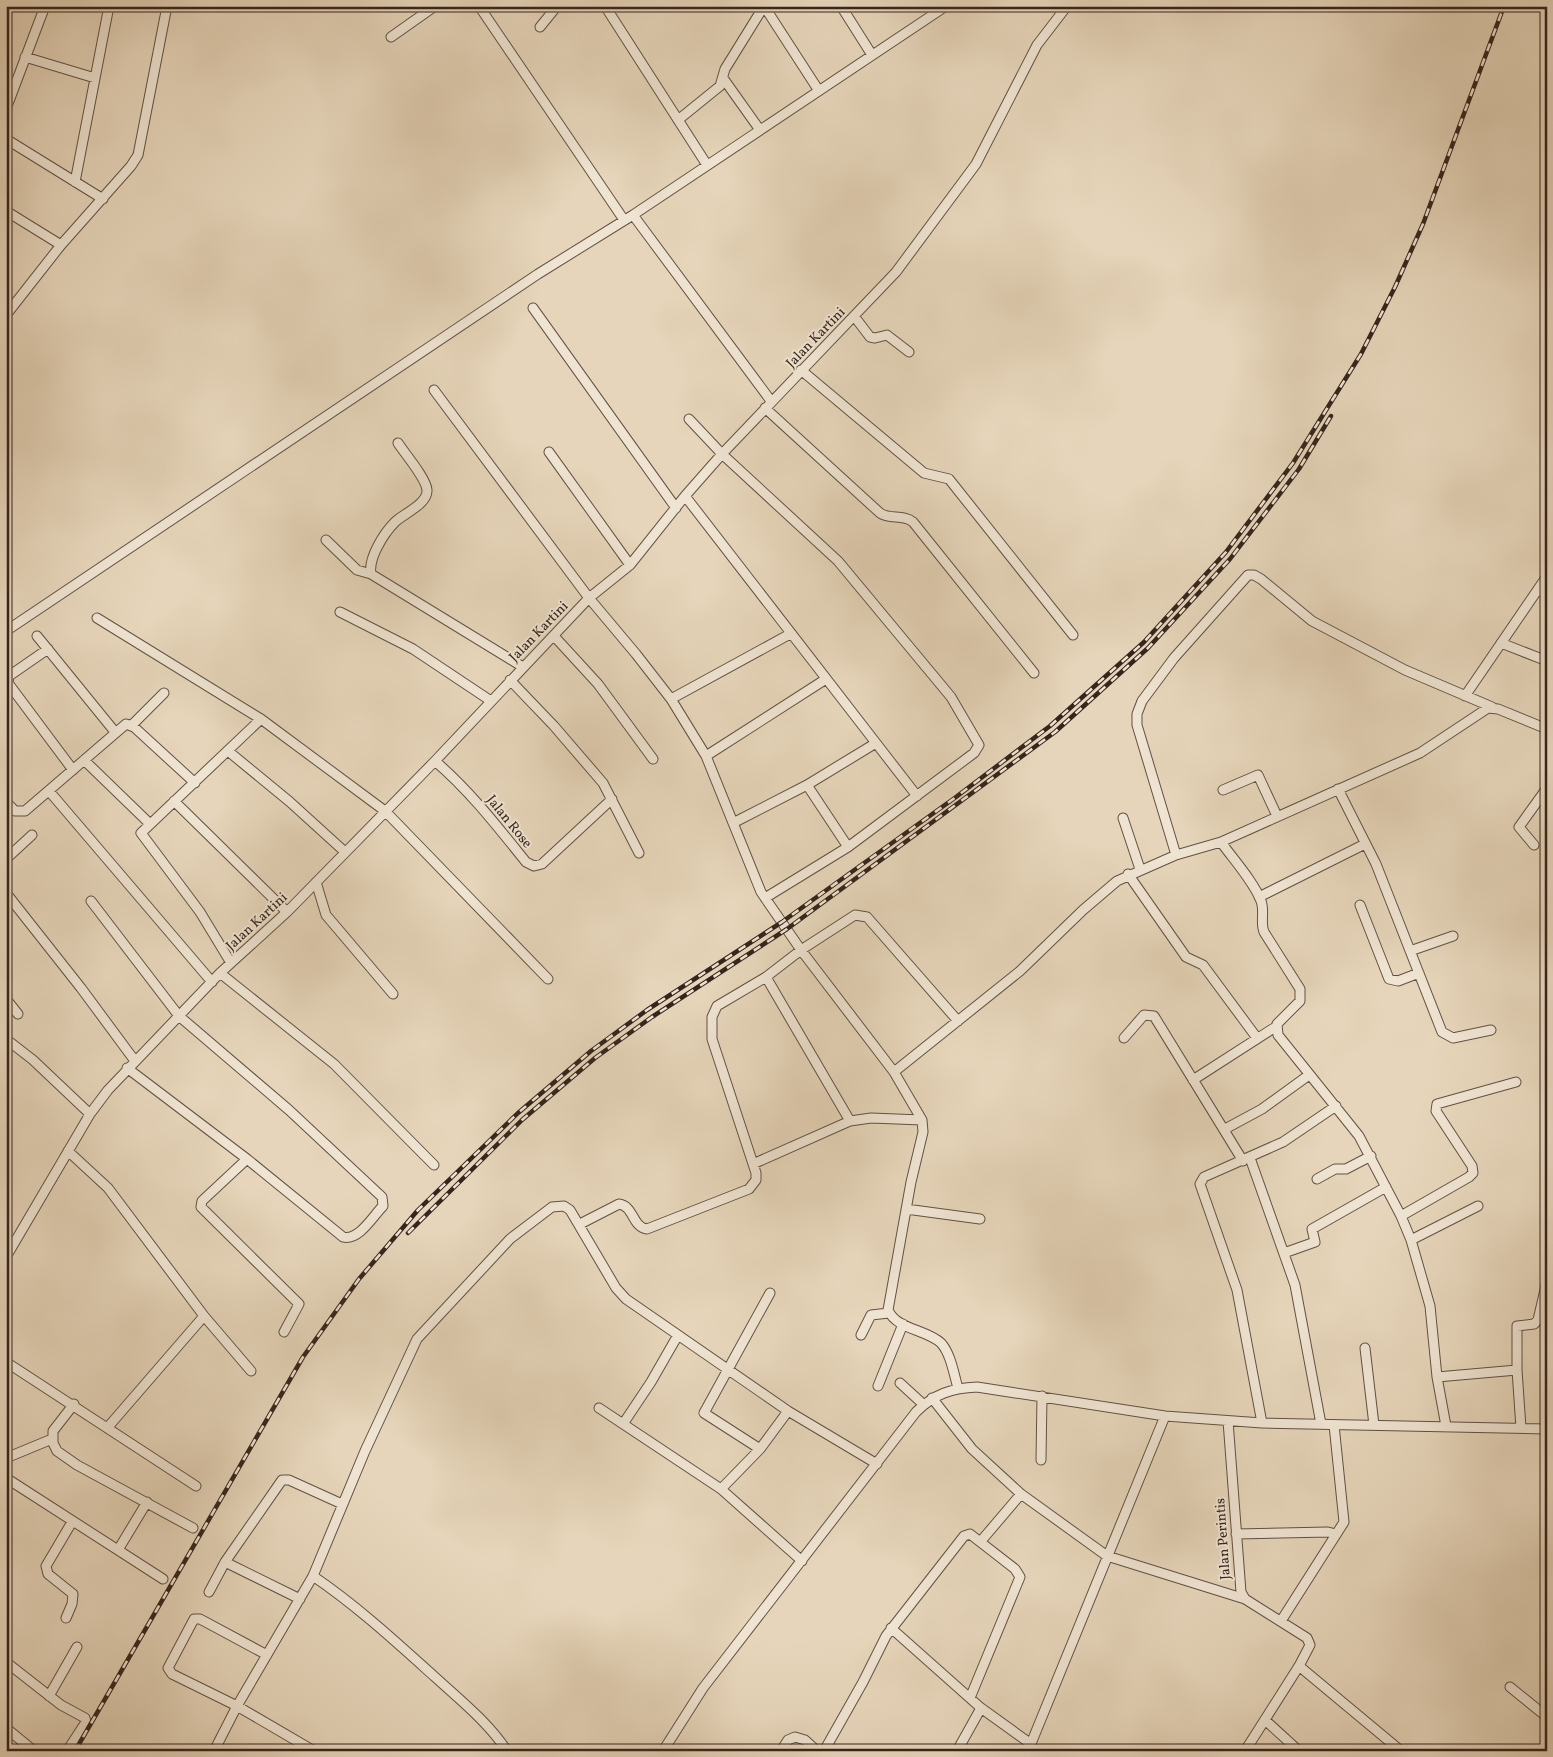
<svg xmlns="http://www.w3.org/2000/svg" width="1553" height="1757" font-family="Vollkorn,serif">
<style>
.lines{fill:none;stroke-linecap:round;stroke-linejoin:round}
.minor-casing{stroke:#625144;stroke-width:11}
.minor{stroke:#efe4d2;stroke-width:9}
.rail-casing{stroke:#36251d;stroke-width:4.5}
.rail{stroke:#efe4d2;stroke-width:2.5;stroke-dasharray:8;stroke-linecap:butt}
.labels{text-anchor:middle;stroke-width:4;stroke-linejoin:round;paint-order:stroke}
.street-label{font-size:14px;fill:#36251d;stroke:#efe4d2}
</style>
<rect width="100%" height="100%" fill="#e6d5ba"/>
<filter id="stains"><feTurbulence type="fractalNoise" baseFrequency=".004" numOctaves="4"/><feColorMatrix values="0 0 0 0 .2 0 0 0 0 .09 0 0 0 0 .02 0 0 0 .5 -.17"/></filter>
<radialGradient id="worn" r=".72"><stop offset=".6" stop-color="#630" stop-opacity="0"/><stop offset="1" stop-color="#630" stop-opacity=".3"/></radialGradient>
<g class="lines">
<defs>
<path id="minor" d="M479 6 624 220
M605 6 707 165
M764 6 819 91
M841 6 872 55
M540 27 557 6
M391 37 435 6
M25 57 95 78
M723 78 760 130
M6 109 45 6
M678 120 720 86 725 69 764 6
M6 139 103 199
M75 182 109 6
M6 211 61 245
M633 215 771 401
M533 308 676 508
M6 315 61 245 131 166 138 155 167 6
M854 316 870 337 875 338 887 335 909 352
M801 370 924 473 949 479 1073 635
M434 390 589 598 636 654 671 699 706 756 761 892 801 950 894 1072 922 1120 923 1132 911 1182 888 1310C897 1330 926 1329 941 1343 951 1354 954 1375 958 1388
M765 408 880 513C890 520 903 514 913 522L1034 673
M689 419 722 454 838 561 951 697 979 745 974 753 848 847 765 898
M398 443C405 454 426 478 427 490 428 504 403 514 395 522 384 533 368 558 371 574L523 667
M549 452 630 565
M685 496 876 743 807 785 733 823
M326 540 357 570 371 574
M1538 589 1547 594
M340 612 413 649 491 701
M97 618 261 719 385 811 548 979
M6 631 538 274 633 215 946 6
M37 636 115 732
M554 636 598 684 653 759
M1501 643 1547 661
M48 649 9 676 8 683 73 770
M510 680 554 726 603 783 639 853
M1465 696 1547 576
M671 699 790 634
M132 725 164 693
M876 743 917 796
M228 751 290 802 345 852
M706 756 826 679
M84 760 149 823
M435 761C470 791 497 826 526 862L534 866 542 864 612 799
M807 785 848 847
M1338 789 1376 864 1442 1032 1453 1038 1491 1030
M1223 790 1258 775 1277 816
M49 791 212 982
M174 801 287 912
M6 802 15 811H25L126 724 134 727 195 783
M1123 818 1140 869
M1221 842C1233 859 1254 882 1261 901 1265 911 1260 922 1264 932L1300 989V1001L1277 1024 1278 1035 1359 1136 1401 1216 1411 1240 1430 1306 1437 1377 1446 1426
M1534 845 1519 827 1547 788
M1176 855 1137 725V714L1142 701 1174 658 1248 575H1254L1261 579 1312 621 1405 670 1492 707
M6 859 32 835
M1128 874 1186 957 1203 965 1257 1038
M316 882 326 915 393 994
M6 893 81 988 135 1061
M1259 897 1365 844
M91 901 179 1016 289 1110 382 1197 383 1206C373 1216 359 1241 343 1237L247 1159 127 1068
M1360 905 1389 979 1398 981 1419 973
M1410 951 1453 936
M231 963 200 912 141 833 261 719
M220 973 334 1064 434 1165
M766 977 850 1121
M6 999 18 1014
M1124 1038 1144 1015 1154 1016 1243 1161
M6 1039 33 1060 90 1114
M894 1072 1020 971 1083 910 1117 881 1176 855 1221 842 1420 753 1488 708 1498 709 1547 729
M1193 1080 1277 1026
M1225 1129 1262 1109 1309 1075
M68 1151 108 1188 204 1316 251 1371
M1250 1158 1295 1285 1321 1424
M247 1159 202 1201 201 1207 299 1304 284 1332
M753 1164 850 1121 871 1118 922 1120
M1317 1179 1335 1169H1346L1371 1156
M906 1209 980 1219
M1401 1216 1469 1177 1473 1173 1472 1166 1436 1111 1437 1104 1516 1082
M580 1224 619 1204C634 1206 632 1227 647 1229L749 1189 756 1180V1173L712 1039V1017L717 1006 766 977 801 950 855 915 867 917 958 1021
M1411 1240 1478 1206
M1284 1253 1315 1242 1312 1229 1386 1187
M6 1257 90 1114 108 1090 220 973 287 912 435 761 589 598 630 565 685 496 722 454 896 272 976 164 1037 45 1067 6
M861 1335 871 1315 889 1313
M1365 1348 1374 1425
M6 1362 196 1486
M1437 1377 1517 1370
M900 1383 924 1405
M878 1386 903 1324
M932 1398 972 1449 1021 1494 1107 1556 1245 1599
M74 1404 53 1431V1443L57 1451 77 1465 193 1528
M599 1408 721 1489 802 1561
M1228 1421 1241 1592 1245 1599 1307 1638 1310 1645 1299 1666 1245 1751
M1262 1423 1237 1290 1200 1184 1204 1177 1283 1142 1336 1106
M623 1424 651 1382 678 1335
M108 1427 204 1316
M1521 1428 1517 1370V1326L1534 1324 1538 1320 1547 1281
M760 1449 704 1413 770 1293
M6 1458 52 1439
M1041 1460 1042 1396
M6 1478 163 1579
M721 1489 760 1449 788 1411
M1236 1534 1328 1532 1336 1534
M981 1541 1021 1494
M118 1550 147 1502
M225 1562 300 1599
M313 1576C357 1606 395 1641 435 1677 460 1700 488 1722 507 1751
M209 1592 225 1562 282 1480H289L342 1504
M66 1618 72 1604 73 1594 48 1574 46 1566 72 1522
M1281 1621 1344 1522 1334 1425
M891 1628 981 1708 1031 1744
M267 1655 200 1619H194L168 1668 172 1674 237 1706 314 1751
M6 1662 61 1705 85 1718 86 1722 67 1751
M1299 1666 1401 1751
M1510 1687 1547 1717
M49 1696 77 1647
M1265 1720 1299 1751
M6 1728 34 1751
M214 1751 237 1706 313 1576 365 1451 417 1339 510 1239 552 1207 564 1206 570 1210 616 1288 626 1299 788 1411 877 1464
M663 1751 703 1688 916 1412C934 1394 952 1388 977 1387L1165 1416 1262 1423 1547 1429
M781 1751 788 1740 795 1737 805 1740 817 1751
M824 1751 863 1682 886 1636 964 1536 970 1534 1015 1569 1020 1577 970 1698
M957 1751 981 1708
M1028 1751 1165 1416"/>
</defs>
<use href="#minor" class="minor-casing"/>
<use href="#minor" class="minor"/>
<defs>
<path id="rail" d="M408 1233 522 1120 595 1058 652 1017 787 929 1055 732 1148 648 1230 559 1299 469 1331 416
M75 1751 303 1357 359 1279 418 1210 518 1113 591 1051 647 1010 782 922 956 797 1050 726 1144 642 1226 552 1293 463 1361 354 1395 287 1423 224 1504 6"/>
</defs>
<use href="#rail" class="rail-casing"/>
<use href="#rail" class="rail"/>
</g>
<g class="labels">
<g class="street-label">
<text transform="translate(815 337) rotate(-46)" y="5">Jalan Kartini</text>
<text transform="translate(538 631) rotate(-46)" y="5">Jalan Kartini</text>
<text transform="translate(510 821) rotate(51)" y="5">Jalan Rose</text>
<text transform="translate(256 921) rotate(-43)" y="5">Jalan Kartini</text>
<text transform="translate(1222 1539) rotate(-94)" y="5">Jalan Perintis</text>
</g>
</g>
<rect width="1553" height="1757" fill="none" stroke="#e6d5ba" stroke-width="25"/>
<rect x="8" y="8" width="1538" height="1742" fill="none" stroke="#36251d" stroke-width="2.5"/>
<rect x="12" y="12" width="1528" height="1732" fill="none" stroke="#36251d"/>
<rect width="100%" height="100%" filter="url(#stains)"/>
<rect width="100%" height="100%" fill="url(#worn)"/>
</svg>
